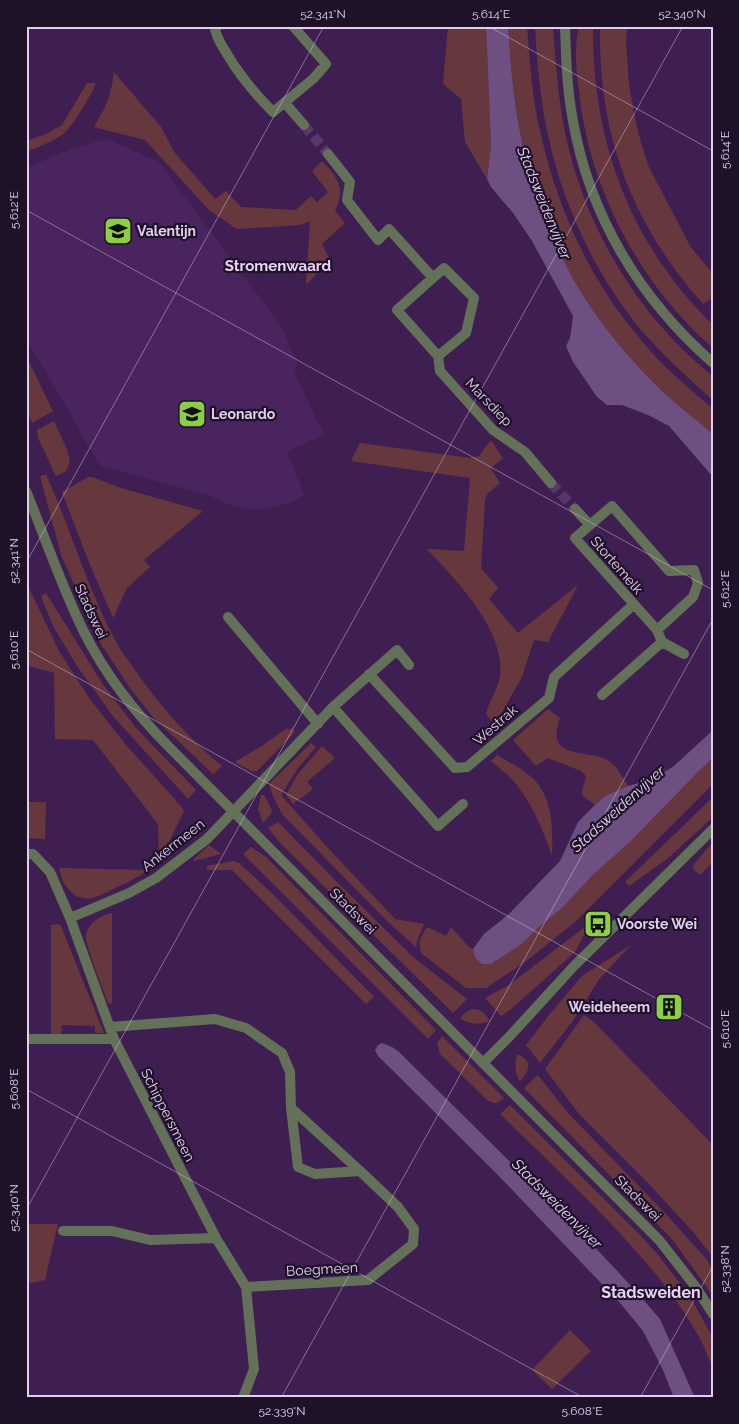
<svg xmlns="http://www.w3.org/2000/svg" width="739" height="1424" font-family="Raleway,sans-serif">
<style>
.built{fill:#49245e}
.green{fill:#67373e}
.water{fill:#6e4f81}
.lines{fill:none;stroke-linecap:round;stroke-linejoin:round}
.minor-tunnel{stroke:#573969;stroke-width:10;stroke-dasharray:10 5;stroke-linecap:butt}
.minor{stroke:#637158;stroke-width:10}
.tertiary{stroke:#637158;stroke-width:10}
.ticks{fill:none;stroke:#e1cfee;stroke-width:1;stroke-opacity:0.45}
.labels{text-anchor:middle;stroke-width:4.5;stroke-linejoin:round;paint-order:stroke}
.poi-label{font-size:14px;font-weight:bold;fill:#e1cfee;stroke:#1f1128;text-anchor:start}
.street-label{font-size:14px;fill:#e1cfee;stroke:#1f1128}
.water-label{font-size:15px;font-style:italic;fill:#e9d7f6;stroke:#1f1128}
.neighbourhood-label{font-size:15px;font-weight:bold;fill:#ead3f9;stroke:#1f1128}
.quarter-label{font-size:16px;font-weight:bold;fill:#ead3f9;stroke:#1f1128}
.neatline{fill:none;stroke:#e1cfee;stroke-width:2}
.ticks-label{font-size:12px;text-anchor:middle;fill:#e1cfee}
</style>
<rect width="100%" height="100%" fill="#3f1f52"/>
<path class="built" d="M107 139 159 162 281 326 298 365 294 368 296 376 324 435 287 451 304 496 289 503 265 509H247L228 504 210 496 99 465 59 394 26 339V168L68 150Z"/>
<path class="green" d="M448 26H486L491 145 487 179 465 142 461 99 443 84Z
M508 26H527C530 63 532 100 541 135 557 207 589 278 637 335 659 363 686 386 713 409V434C692 416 669 399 650 379 623 351 598 321 578 287 569 273 563 258 556 243 535 196 520 146 514 94 511 72 510 49 508 26Z
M535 26H553C556 68 559 110 569 150 591 237 642 320 713 376V400C688 378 664 356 642 331 595 275 562 203 547 131 540 97 537 61 535 26Z
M579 26H593C592 141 630 244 713 325V348C639 284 589 188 579 91 576 69 574 48 579 26Z
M600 26H627L626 44 629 84 634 114 641 143 649 167 690 246 713 274V298L703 304C631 223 598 134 600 26Z
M114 72 161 127 175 153 215 199 226 191 241 207 296 210 311 196 317 202 328 192 312 171 322 161C332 171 344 185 339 200 338 204 336 208 335 211L345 223 322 244 330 260 306 285 310 221 300 225 237 229 209 210 145 140 94 127C106 107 111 96 114 72Z
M87 83H96C92 94 72 128 62 135 51 142 38 147 26 152V141L46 134 62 125Z
M28 360 53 411 32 423 26 409V361Z
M54 421 68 452 70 462 66 471 56 476 38 438 37 430Z
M491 440 503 458 491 468 500 483 487 494 485 500 481 568 498 588 489 599 518 633 578 585 548 642 534 640 522 677 496 723 490 719 486 713C490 701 498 688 500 676 506 631 456 580 427 549L464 551 470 478 351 461 360 443 470 458 479 456Z
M46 474C72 532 89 594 120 649 125 656 130 663 135 670 159 705 189 739 222 766L213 774 153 717 130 688 101 644 61 555 40 476Z
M88 477H92L121 488 203 511 144 560 150 567 127 588 113 618 88 560 62 492Z
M26 582 59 651 89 698 126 745 180 805 184 811 159 863 158 824 93 740 55 739 54 673 28 666V612L26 611Z
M46 593 102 683 136 728 196 790 188 799 112 715 77 666 53 626 41 596Z
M548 709 560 718C544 762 588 748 609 761 617 766 623 778 628 786L605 796 595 805 582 795C582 788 585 783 586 776L581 771 548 758 537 765H535L513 740Z
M287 728 289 730 292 728 295 732 257 771H252L236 763V761L262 746Z
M311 743 316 747 298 768 281 795 327 847 395 919 424 924 418 938 416 947 387 921 282 814C278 805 269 792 270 783Z
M322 746 335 758 307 782 313 789 293 804 286 795 298 774Z
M497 755C508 762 520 767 530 776 553 794 553 829 552 856 542 827 530 798 509 776 503 771 497 766 491 761Z
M713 758V784L575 922 525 962 486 988H466L421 953 419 941 427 927 446 936 451 927 469 947 473 949 475 958 482 964H491L522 944 539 927 562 908 593 875 631 841 698 772Z
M261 795H264L272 810 271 814 263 823 258 809Z
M713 797V817L667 859 629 886 625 882Z
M26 802H46L45 839 26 838Z
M278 822 337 882 412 956 467 999 453 1013 280 843 268 828Z
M713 842V862L700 875 694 870 693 865Z
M209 845 221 854 194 861 193 860Z
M251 847 266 857 436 1030 428 1039 243 854Z
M233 861 239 863 273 894 374 997 366 1004 232 870H207V866Z
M59 868 148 870C139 877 128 882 117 887 99 896 82 908 66 886 62 882 61 874 59 868Z
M112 913V1004L108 1003C104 991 84 943 86 935 89 921 101 916 112 913Z
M590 923 575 952 510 1010 501 1016 485 998 509 985Z
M58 924 61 926 104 1033H95V1026L62 1025 60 1043H51V925Z
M631 945 600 978 572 1022 540 1063 526 1045 549 1015 582 976Z
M472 1009C481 1008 485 1014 490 1021 480 1025 469 1025 460 1018L466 1012Z
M584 1015 594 1022 713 1145V1257L694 1233 650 1185 579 1114 545 1069Z
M442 1036 504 1098C497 1105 495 1104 487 1100L440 1054 437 1043Z
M517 1054C533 1061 530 1070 520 1081 514 1073 515 1063 517 1054Z
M538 1075 568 1113 665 1213 707 1260 713 1270V1296L672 1239 524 1088Z
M510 1105 641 1236 658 1255 680 1283 696 1307 713 1338V1368C708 1358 705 1347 699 1337 671 1287 634 1248 595 1207 564 1176 532 1145 500 1114Z
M26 1224H58L45 1280 26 1284Z
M570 1330 591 1351 552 1389 532 1370Z"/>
<path class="water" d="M486 26H508C510 49 511 72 514 94 520 146 535 196 556 243 563 258 569 273 578 287 598 321 623 351 650 379 669 399 692 416 713 434V477L669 426 648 415 622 405H607L597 397 573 362 566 346 570 338 573 316 532 241 513 213 491 187 487 179 491 145Z
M713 730V758L698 772 631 841 593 875 562 908 539 927 522 944 491 964H482L475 958 473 949 484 934 509 914 560 861 578 822 595 805 605 796 628 786 653 779 674 766Z
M382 1043 392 1047 398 1051 577 1228 633 1288 660 1319 695 1398H674L663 1370 643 1331 620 1303 495 1172 378 1056 375 1050 378 1045Z"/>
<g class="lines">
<path class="minor-tunnel" d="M304 125 328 154
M551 483 575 509"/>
<path class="minor" d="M218 26 215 29C217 39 222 46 227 54 240 76 254 93 273 112L314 78 326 64 293 26
M285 103 304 125
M328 154 350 182 347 200 378 240 389 229 433 278
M444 268 474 298 466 333 438 356 397 310Z
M438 356 440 371 493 430 525 452 551 483
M612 506 669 571 694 570 698 583 693 597 657 630 575 538Z
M575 509 590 525
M228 617 318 724
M662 642 684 654
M369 674 455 768 467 767 549 698 554 677 634 604
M602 695 662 642 657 630
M333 707 438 826 463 804
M26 854H33L50 872 70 918 114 1039 216 1238 246 1287 254 1369 243 1398
M70 918 129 893 156 878 207 839 333 707 397 650 409 665
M110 1027 215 1019 246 1028 282 1053 290 1072 291 1108 298 1167 315 1174 360 1171 291 1108
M26 1039H114
M483 1063 510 1036 574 966 713 829
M63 1231H112L150 1240 216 1238
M246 1287 368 1280 413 1244 414 1229 398 1207 360 1171"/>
<path class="tertiary" d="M565 26C566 58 567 90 573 121 590 217 640 299 713 363
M26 491C45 537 61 585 83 630 105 675 136 714 171 749L659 1240 695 1286 713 1314"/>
</g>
<path class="ticks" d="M488 26 713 151M26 210 713 590M26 563 324 26M26 649 713 1030M26 1089 584 1398M26 1210 683 26M281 1398 713 619M640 1398 713 1266"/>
<defs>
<symbol id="school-square" viewBox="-11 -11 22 22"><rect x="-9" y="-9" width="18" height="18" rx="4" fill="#8cce45" stroke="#1f1128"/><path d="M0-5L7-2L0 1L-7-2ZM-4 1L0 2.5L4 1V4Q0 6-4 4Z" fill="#111"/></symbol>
<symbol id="bus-square" viewBox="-11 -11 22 22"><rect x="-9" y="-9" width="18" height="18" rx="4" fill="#8cce45" stroke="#1f1128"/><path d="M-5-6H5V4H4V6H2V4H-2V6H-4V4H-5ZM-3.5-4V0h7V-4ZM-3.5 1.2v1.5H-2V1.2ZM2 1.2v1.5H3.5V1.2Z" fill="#111"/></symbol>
<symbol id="building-square" viewBox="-11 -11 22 22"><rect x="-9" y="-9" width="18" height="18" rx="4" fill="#8cce45" stroke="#1f1128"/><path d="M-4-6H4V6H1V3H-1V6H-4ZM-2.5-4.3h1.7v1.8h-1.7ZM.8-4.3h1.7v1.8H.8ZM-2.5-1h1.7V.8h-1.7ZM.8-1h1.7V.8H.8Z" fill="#111"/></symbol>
</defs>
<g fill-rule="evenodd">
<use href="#school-square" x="102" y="215" width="32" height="32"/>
<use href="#school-square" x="176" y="398" width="32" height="32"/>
<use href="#bus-square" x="582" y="908" width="32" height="32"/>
<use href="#building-square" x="653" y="991" width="32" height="32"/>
</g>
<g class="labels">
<g class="poi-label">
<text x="137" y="236">Valentijn</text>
<text x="211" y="419">Leonardo</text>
<text x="617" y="929">Voorste Wei</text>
<text x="650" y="1012" text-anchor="end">Weideheem</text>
</g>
<g class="street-label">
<text transform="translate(489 402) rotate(46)" y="5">Marsdiep</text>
<text transform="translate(617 565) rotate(49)" y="5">Stortemelk</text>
<text transform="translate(91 611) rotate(65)" y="5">Stadswei</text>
<text transform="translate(495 725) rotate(-41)" y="5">Westrak</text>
<text transform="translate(173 845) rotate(-38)" y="5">Ankermeen</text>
<text transform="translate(353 911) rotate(45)" y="5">Stadswei</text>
<text transform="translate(168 1115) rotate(63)" y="5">Schippersmeen</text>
<text transform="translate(638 1198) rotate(45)" y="5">Stadswei</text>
<text transform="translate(322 1269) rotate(-3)" y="5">Boegmeen</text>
</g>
<g class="water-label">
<text transform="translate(544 203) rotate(68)" y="5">Stadsweidenvijver</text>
<text transform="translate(618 809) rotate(-42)" y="5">Stadsweidenvijver</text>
<text transform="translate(557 1204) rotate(45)" y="5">Stadsweidenvijver</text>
</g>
<g class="neighbourhood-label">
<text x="278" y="271">Stromenwaard</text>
</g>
<g class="quarter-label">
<text x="651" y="1298">Stadsweiden</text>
</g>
</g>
<rect width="739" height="1424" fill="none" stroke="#1f1128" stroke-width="55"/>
<rect x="28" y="28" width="684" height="1368" class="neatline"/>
<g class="ticks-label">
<text x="323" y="18">52.341°N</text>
<text x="491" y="18">5.614°E</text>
<text x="682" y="18">52.340°N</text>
<text transform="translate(725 150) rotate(-90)" y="4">5.614°E</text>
<text transform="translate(14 210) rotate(-90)" y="4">5.612°E</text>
<text transform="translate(14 561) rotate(-90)" y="4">52.341°N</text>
<text transform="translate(725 589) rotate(-90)" y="4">5.612°E</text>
<text transform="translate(14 650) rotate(-90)" y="4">5.610°E</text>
<text transform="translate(725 1029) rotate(-90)" y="4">5.610°E</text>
<text transform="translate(14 1089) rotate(-90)" y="4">5.608°E</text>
<text transform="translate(14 1208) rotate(-90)" y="4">52.340°N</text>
<text transform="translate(725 1269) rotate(-90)" y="4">52.338°N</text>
<text x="282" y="1415">52.339°N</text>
<text x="582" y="1415">5.608°E</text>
</g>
</svg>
